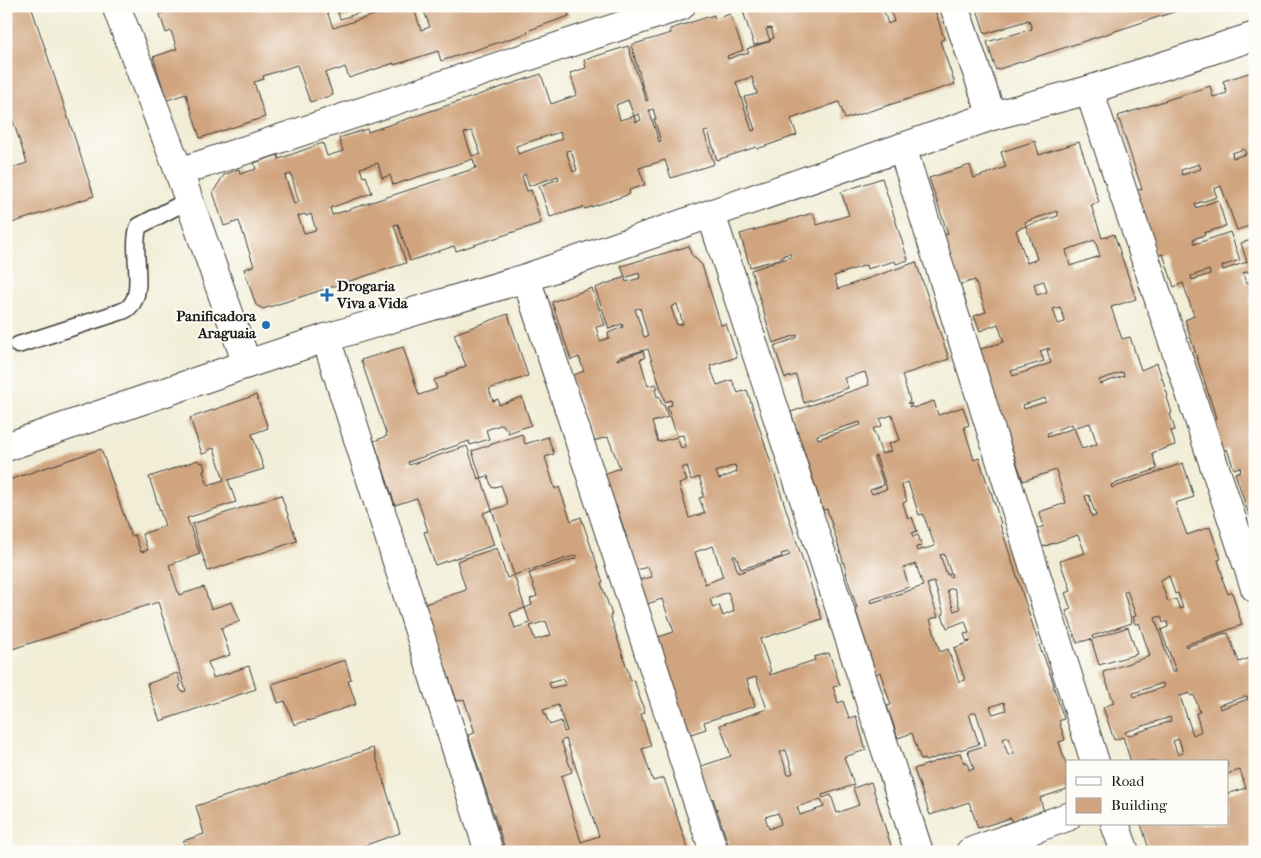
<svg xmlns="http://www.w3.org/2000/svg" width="1261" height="858" font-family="'IM FELL French Canon',serif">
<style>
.building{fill:#d0a47e;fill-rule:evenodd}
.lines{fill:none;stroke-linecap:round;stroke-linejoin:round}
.service-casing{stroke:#3c3b38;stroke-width:19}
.minor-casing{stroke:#3c3b38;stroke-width:30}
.tertiary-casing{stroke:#3c3b38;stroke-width:30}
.service{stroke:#fff;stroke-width:16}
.minor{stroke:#fff;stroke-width:28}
.tertiary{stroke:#fff;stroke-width:28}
.poi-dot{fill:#1f6fb2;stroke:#fdfcf7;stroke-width:2}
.labels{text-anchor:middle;stroke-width:4;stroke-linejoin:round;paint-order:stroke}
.poi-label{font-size:15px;font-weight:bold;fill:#1c1c1c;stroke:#fdfcf7;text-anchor:start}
</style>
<rect width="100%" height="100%" fill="#fdfcf7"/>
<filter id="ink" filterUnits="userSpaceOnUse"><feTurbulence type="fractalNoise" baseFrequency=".02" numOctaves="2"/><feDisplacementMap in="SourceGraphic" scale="10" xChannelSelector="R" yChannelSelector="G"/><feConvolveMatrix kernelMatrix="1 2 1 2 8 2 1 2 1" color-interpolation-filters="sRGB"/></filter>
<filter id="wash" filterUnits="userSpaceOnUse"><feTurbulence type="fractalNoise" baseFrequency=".0096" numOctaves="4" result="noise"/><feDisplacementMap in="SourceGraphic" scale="20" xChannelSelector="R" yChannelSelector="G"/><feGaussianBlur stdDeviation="1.12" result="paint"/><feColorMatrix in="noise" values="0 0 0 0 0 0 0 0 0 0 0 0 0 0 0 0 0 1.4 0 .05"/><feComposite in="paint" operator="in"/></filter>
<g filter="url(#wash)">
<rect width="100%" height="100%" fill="#f1edd6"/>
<g id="blocks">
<path class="building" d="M6 6H31L94 196 6 225V156L11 168 27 163 6 100Z
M167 6H325L333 28 377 14 375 8 340 19 336 6H413L421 30 430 27 422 6H566L569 16 527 31 528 33 441 61 438 51 394 65V63L349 78 345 67 338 70 337 69 325 73 333 95 310 102 297 65 263 76 264 79 254 82 265 117 200 138 186 94 167 100 153 57 177 49 171 31 166 33 160 15V14L165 12Z
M749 6H934L944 39 940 41 955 84 845 119 839 102 791 119 797 135 757 149 756 147 717 160 708 131 704 132 714 164 671 178 665 160 639 168 645 185 629 190 630 194 585 209 584 207 550 217 539 186 559 179 558 176 529 186 525 174 522 176 527 191 531 190 541 223 456 251 454 246 410 261 398 224 394 225 406 263 263 309 256 305 244 269 254 266 239 221 224 226 213 192 224 175 239 169 240 174 256 169 254 163 278 155 279 159 323 143 327 156 343 151 339 138 367 129 368 132 541 74 551 104 577 95 570 73 586 68 584 60 628 46 646 101 648 100 641 82H642L631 45 671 33 670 29 714 15 715 19 730 14 743 50 727 56 728 59 742 54V55L749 53 747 49 770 41 771 39 774 38 771 28 766 29 770 41 754 45 742 8ZM890 9 894 21 888 24 884 11ZM752 77 757 94 744 97 755 130 752 131 736 82ZM628 100 634 116 639 114 641 120 636 122 634 116 620 120 616 105ZM653 109 656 119H654L661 141 659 142 649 110ZM472 131 481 155H478V154L472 156 464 133ZM560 132 562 139 518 154 516 146ZM571 150 577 170 573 172 566 151ZM473 159 476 168 332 215 330 208 372 193 366 176 363 177 360 168 378 163 382 178 390 175 393 185ZM291 174 299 202 294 204 285 176ZM305 214 306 216 311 214 316 230 304 233 298 216Z
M976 6H1189V7L996 70 987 42 1032 29 1029 20 985 34Z
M1255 71V224L1237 230 1221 186 1214 189 1217 197 1195 204 1196 208 1218 200 1226 226 1204 233 1205 235 1193 239 1195 244 1230 232 1240 260 1222 266 1223 270 1247 262 1241 243 1255 239V281L1253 282 1255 286V296L1250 298 1255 310V399L1254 400 1255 402V513L1249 515 1235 473 1241 471 1240 467 1234 469 1227 449 1221 451 1211 419 1216 418 1185 320 1194 316 1183 283 1174 287 1163 254 1156 256 1134 191 1142 189 1118 116 1210 86 1213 97 1227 93 1223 81ZM1244 149 1246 154 1233 158 1232 153ZM1199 164 1201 169 1182 175 1181 170ZM1209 270 1210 274 1192 280 1191 276ZM1250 271 1253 281 1246 283 1243 273Z
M1035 141 1039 155 1079 142 1099 202 1091 205 1102 238 1114 234 1136 299 1111 307 1122 339 1130 337 1141 370 1157 363 1168 396 1167 397 1172 413 1170 414 1175 430 1171 431 1175 445 1152 453 1157 469 1111 485 1112 488 1183 463 1194 497 1175 503 1187 535 1210 527 1221 559 1218 560 1223 577 1222 578 1228 594 1232 592 1242 625 1185 645 1186 647 1225 633 1226 634 1228 633 1239 662 1253 657 1255 664V849L1246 852H1150L1141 824H1227V794L1246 788 1240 770 1227 774V762H1131L1123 737 1114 740 1103 707 1114 703 1103 672 1150 656 1139 623 1135 624 1133 617 1136 616 1127 590 1124 592 1132 623 1092 636 1093 639 1128 627 1137 654 1099 665 1091 639 1077 643 1066 611 1071 609 1065 593 1071 591 1066 576H1065L1060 561 1085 553 1078 535 1042 547 1037 529 1044 526 1039 512 1066 503 1056 470 1023 481 990 384 977 350 1004 342 998 324 980 331 974 316 986 312 975 280 958 285 943 235 948 234 929 178 970 165 974 178 1006 167 1001 152ZM1057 211 1058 216 1026 226 1037 259 1027 263 1016 230 1026 226 1025 222ZM1095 240 1100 256 1070 266 1066 250ZM1044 281 1047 292 1037 295 1034 284ZM1060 307 1065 322 1058 324 1053 309ZM1049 348V350H1047L1051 363 1013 376 1011 371 1044 361 1040 351ZM1123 372 1124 376 1100 384 1099 380ZM1045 398 1046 402 1024 409 1023 405ZM1090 423 1097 444 1082 449 1074 428 1048 437 1047 433 1072 424 1073 428ZM1089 495 1096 516 1092 517 1085 496ZM1169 576 1175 594 1178 593 1183 608 1180 609 1176 599 1168 602 1160 580ZM1161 616 1163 623 1167 621 1168 627 1161 630 1176 671 1172 672 1155 618ZM1163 683 1164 687 1134 697 1133 693ZM1190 693 1191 696 1194 695 1200 712 1196 713 1201 731 1193 735 1180 696ZM1247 696 1248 699 1220 709 1219 705ZM1170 717 1171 721 1127 736 1125 732ZM1179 739 1183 753 1178 755 1173 741Z
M882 178 908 260 896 264 895 261 867 269 866 265 834 276 838 289 916 262 949 359 902 375 910 401 907 403 908 404 911 403 912 404 909 406V407L912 406 913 408 934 401 938 415 963 407 969 425 964 427 974 460 979 458 990 492H991L1001 524H1000L1042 654H1043L1054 685H1053L1064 719 1059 721 1065 740 1059 742 1067 767V789L1040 798 1044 812 1012 822 1011 818 978 828 969 802 930 815 914 769 960 753 964 763 967 762 969 770 974 769 968 751 986 745 976 712 969 714 979 744 925 761 924 759 921 760 912 733 898 738 887 706 891 705 880 672 876 674 855 608H857L846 574H847L827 509 823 510 791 412 869 385 865 372 844 378 848 388 804 403 796 375 785 378 774 346 797 338V335L773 343 751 270 791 257 790 253 783 256V258L750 267 740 234 813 213 817 225 849 215 841 192ZM892 415 900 440 888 444 891 451 882 454 873 429 882 426 880 419ZM860 422 861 425 818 439 817 435ZM876 456 887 489 872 494 870 490 884 485 874 457ZM908 482 919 515 923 514 935 546 917 551 916 547 922 546 918 535 913 537 912 533 917 531 912 517 908 519 903 503 907 501 901 484ZM944 554 952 576 950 577 949 574 947 575 940 555ZM916 564 923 586 871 603 870 600 909 587 903 568ZM934 582 944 614 942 615 947 628 965 621 969 633 964 634 967 642 970 641V642L954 648 965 680 959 682 948 649 940 652 930 619 938 617 927 584ZM954 588 960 609 954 611 947 590ZM1004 702 1006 710 993 714 990 707ZM1008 737 1014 754 1008 755 1003 739Z
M689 246 691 254 702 265 721 325 726 324 737 357 710 366 712 372 717 385 732 380 738 393 747 390 822 619 760 639 771 672H770V675L815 660 814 657 829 653 840 685 833 687 836 696 838 703 843 701 849 718 856 716 866 750 844 757 854 785 822 795 823 798 831 795 837 813 859 805 853 788 871 782 891 846 888 852H731L713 798 707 801 696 768 731 756 720 725 767 709 756 677 747 680 755 706 704 722 706 729 688 735 655 638 674 632 662 599 644 605 639 580 652 577 648 567 636 570 625 539 627 538 616 505 614 506 604 474 620 468 608 437 593 441 571 376 584 371 579 357 571 360 552 302 592 288 605 325 596 327 600 341 609 338 608 333 623 327 622 324 609 329 595 288 625 277 621 266ZM639 273 640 278 626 282 625 278ZM677 304 683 324 677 325 671 307ZM640 308 648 336 644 337 635 309ZM648 349 665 402 671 400 672 405 667 406 677 436 683 435 686 447 681 448 677 437 658 442 652 422 668 417 664 405H662L659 396 657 397 655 389 658 388 656 384 648 386 640 359 645 358 643 351 617 360V359L620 357ZM735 465 737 472 719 479 716 472ZM687 466 691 480 699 477 703 488V497L699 498 705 513 689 518 679 484 687 481 682 468ZM713 546 723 577 705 584 695 552ZM789 552 790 555 738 573 733 556H736L741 569 782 557 781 554ZM728 592 734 611 723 616 719 605 713 608 710 599ZM786 750 793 773 788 775 780 752ZM821 799 824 807 800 815 797 807ZM778 813 781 824 769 829 765 817Z
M508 314 528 376 489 389 493 401 498 399 499 405 522 397 531 425 508 433 507 428 505 429 503 424 486 430 489 439 470 445 469 441 408 462 409 465 467 446 478 479 481 478 472 451 522 434 525 444 548 437 554 454 545 457 555 489 559 487 571 521 581 517 603 582 601 583 612 615H610L631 681 634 680 645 713 641 714 651 746 642 749 653 781 664 778 689 852H506L468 735 475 733 464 699 457 701 446 670H445L425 604 466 590 457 561 497 548 507 578 514 575 492 510 508 505 501 485 492 488 488 476 481 478 492 510 483 513 494 545 435 565 424 532 428 531 417 498 395 505 374 441 387 436 361 360 403 347 419 395 437 389 434 380 447 376 446 374 466 366 454 334ZM577 555V558L529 573 537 596 530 599 532 605 525 608 514 575ZM525 608 530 623 515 628 510 613ZM546 621 551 635 535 640 530 626ZM563 679 565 685 551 688 549 683ZM558 705 567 731 564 732 561 721 550 725 543 710ZM566 739 599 836 581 842 561 776 572 772 561 741Z
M256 395 268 428 252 434 264 469 228 480 236 502 187 518 200 554 169 565 179 595 204 587 211 609 232 602 240 621 221 628 230 655 208 662 213 678 249 666 256 689 160 721 147 684 177 673 181 685 179 686 182 692 186 691 158 602 6 651V481L101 449 131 536 135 535 141 552 148 550 142 534 165 526 149 477 198 460 200 463 203 462 205 470 203 471 208 485 224 480 214 448 208 450V452L202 454 190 418Z
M281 495 297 541 208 571 192 524Z
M345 660 351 679 348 680 356 704 309 721V720L294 725 285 701 278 703 272 684Z
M373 748 400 833 346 852H186L183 841 204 834 196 806Z"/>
</g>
</g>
<g filter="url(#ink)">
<use href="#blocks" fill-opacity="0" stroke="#3c3b38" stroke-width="1"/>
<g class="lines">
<defs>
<path id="service" d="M18 345 120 312C123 311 128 309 130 306 146 291 130 247 139 226L189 200"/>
<path id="minor" d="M116 6 179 172 247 364
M954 6 992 116
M1089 90 1255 588
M902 147 1095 762
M179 172 681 6
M711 214 919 852
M526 278 714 852
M326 338 489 852
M1115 824 1125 852
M970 852 1067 817"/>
<path id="tertiary" d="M6 447 247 364 326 338 526 278 992 116 1089 90 1255 36"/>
</defs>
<use href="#service" class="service-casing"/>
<use href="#minor" class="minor-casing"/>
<use href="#tertiary" class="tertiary-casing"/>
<use href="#service" class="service"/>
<use href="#minor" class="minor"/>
<use href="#tertiary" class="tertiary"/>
</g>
</g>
<g class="poi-dot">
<path d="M324.5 287.5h5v5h5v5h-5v5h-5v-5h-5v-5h5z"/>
<circle cx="266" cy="325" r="5"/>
</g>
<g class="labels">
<g class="poi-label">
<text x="337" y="291">Drogaria<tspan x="337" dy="17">Viva a Vida</tspan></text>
<text x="256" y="321" text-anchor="end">Panificadora<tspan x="256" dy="17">Araguaia</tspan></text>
</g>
</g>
<rect width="1261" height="858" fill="none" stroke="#fdfcf7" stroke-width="25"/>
<rect x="1066" y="760" width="162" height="65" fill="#fdfcf7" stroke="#a3a29f"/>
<rect x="1076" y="777" width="25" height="8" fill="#ffffff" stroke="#a3a29f"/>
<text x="1111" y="786" font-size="15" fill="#1c1c1c">Road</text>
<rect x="1076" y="798" width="25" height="15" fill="#d0a47e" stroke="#a3a29f"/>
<text x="1111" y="810" font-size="15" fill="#1c1c1c">Building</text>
</svg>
